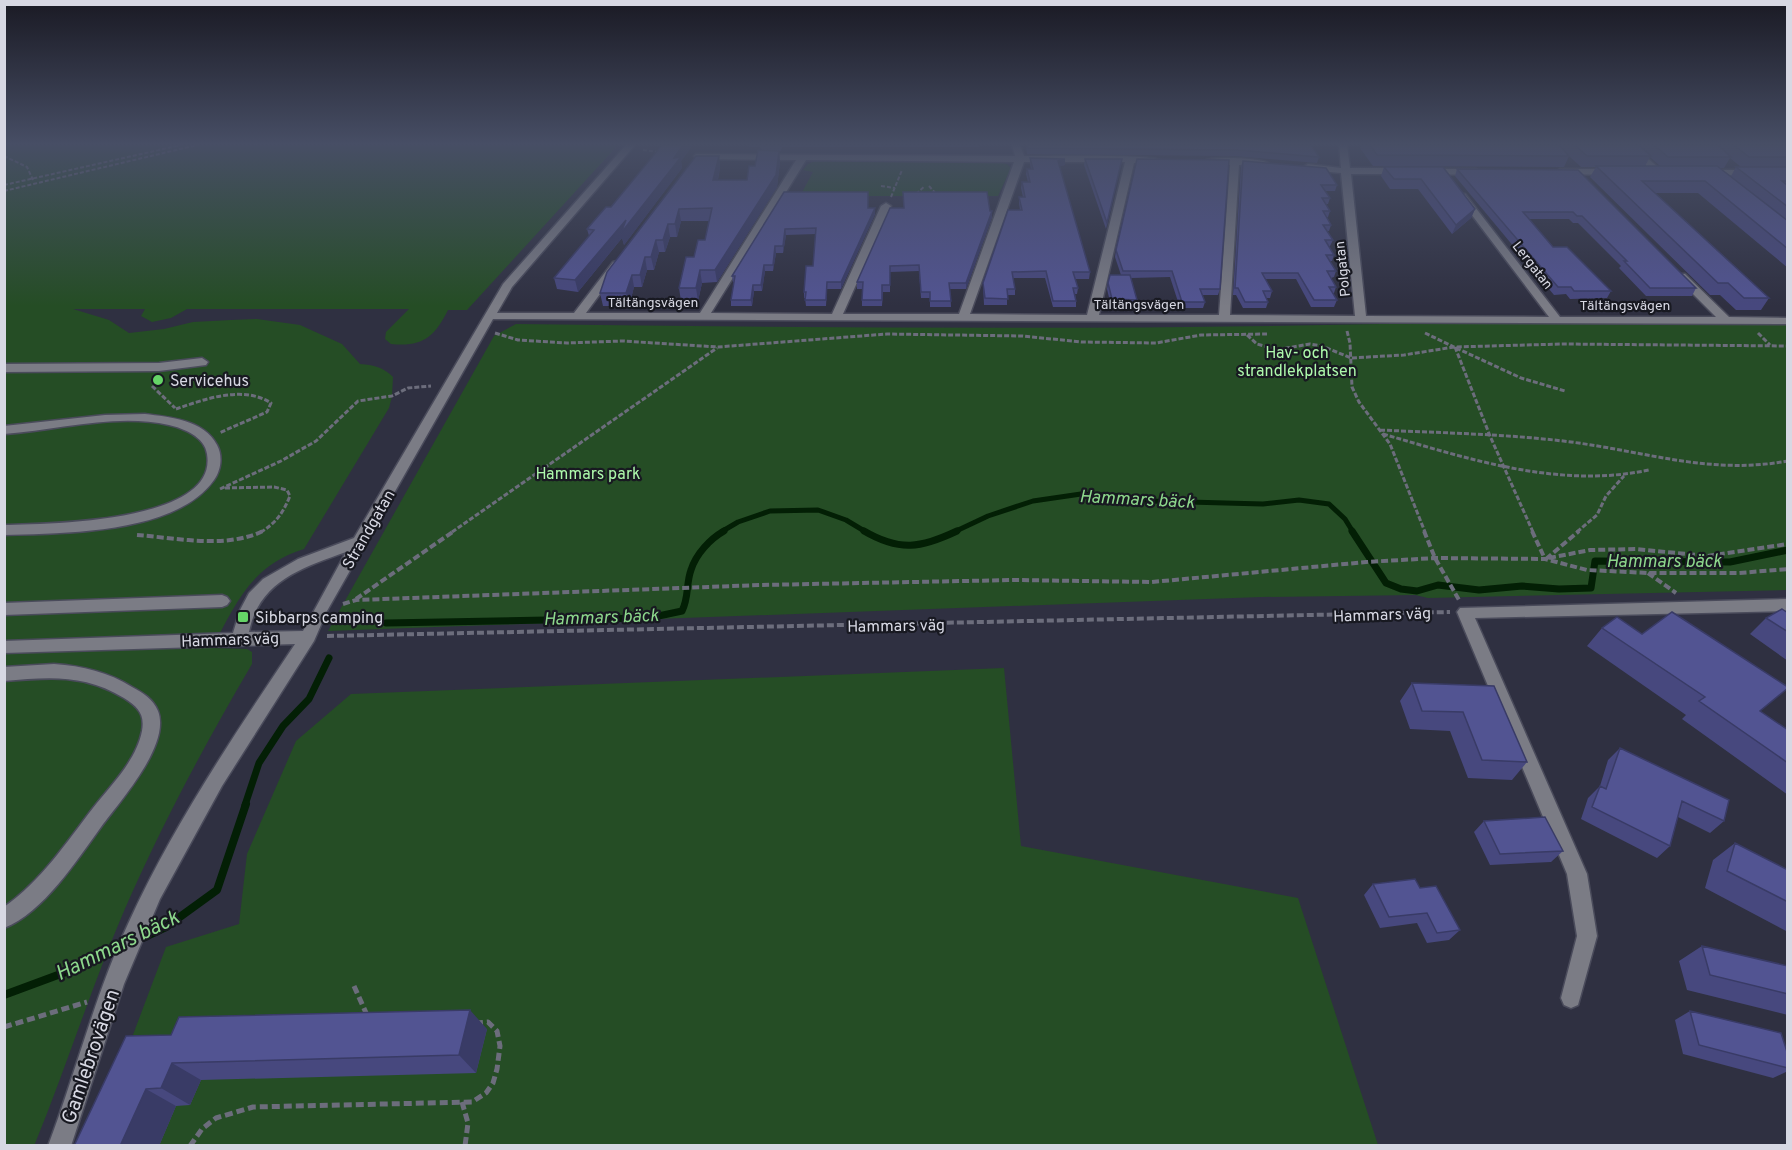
<svg xmlns="http://www.w3.org/2000/svg" width="1792" height="1150" font-family="Overpass,sans-serif">
<style>
.green{fill:#254d25}
.lines{fill:none;stroke-linecap:round;stroke-linejoin:round}
.stream-far2{stroke:#031f05;stroke-width:5}
.stream-far1{stroke:#031f05;stroke-width:7}
.stream{stroke:#031f05;stroke-width:8}
.minor-casing{stroke:#4a4b5b;stroke-width:3}
.path-far3{stroke:#6c6d7c;stroke-width:2;stroke-dasharray:4 2;stroke-linecap:butt}
.path-far2{stroke:#6c6d7c;stroke-width:3;stroke-dasharray:5 2;stroke-linecap:butt}
.path-far1{stroke:#6c6d7c;stroke-width:4;stroke-dasharray:7 3;stroke-linecap:butt}
.path{stroke:#6c6d7c;stroke-width:5;stroke-dasharray:8 4;stroke-linecap:butt}
.minor{fill:#7b7c85;fill-rule:evenodd}
.wall{fill:#47487e;fill-rule:evenodd}
.shaded-wall{fill:#393b66}
.building{fill:#525492;stroke:#393b66;stroke-width:1.5}
.poi-dot{fill:#65d467;stroke:#181921;stroke-width:2}
.labels{text-anchor:middle;stroke-width:4.5;stroke-linejoin:round;paint-order:stroke}
.far-street-label{font-size:14px;fill:#d7d8e3;stroke:#181921}
.park-label{font-size:16px;fill:#adf9ab;stroke:#181921}
.poi-label{font-size:16px;fill:#d7d8e3;stroke:#181921;text-anchor:start}
.street-label{font-size:16px;fill:#d7d8e3;stroke:#181921}
.water-label{font-size:18px;font-style:italic;fill:#8dd88c;stroke:#181921}
.near-street-label{font-size:20px;fill:#d7d8e3;stroke:#181921}
.near-water-label{font-size:21px;font-style:italic;fill:#8dd88c;stroke:#181921}
</style>
<rect width="100%" height="100%" fill="#2f3041"/>
<path class="green" d="M4 145H618L467 310H448C434 338 422 347 391 344L385 339 386 332 409 309H187L171 318 152 322 141 316 145 309H73L109 320 129 333 164 329 193 322 231 320 257 319 300 325 342 344 360 364C374 365 383 367 393 377L392 396 389 408 304 549C251 565 236 604 212 648L247 649 252 652V664C205 744 161 826 124 911 91 988 66 1068 34 1146L4 1145Z
M815 161 1000 162 1007 164 1011 168 998 196H800L813 172 803 170 808 164Z
M1489 321 1787 323V590L1428 598 1415 595 1261 597 328 631 494 336 516 324C840 328 1165 331 1489 321Z
M1004 668 1021 846 1298 898 1378 1145 87 1146 119 1072 166 947 239 924 247 854 296 741 351 694Z"/>
<g class="lines">
<path class="stream-far2" d="M721 532 738 522 770 511 818 510 846 520 866 532
M954 532 988 516 1033 501 1081 494 1121 496 1151 501 1263 504 1299 500 1329 504 1345 519 1353 532"/>
<path class="stream-far1" d="M864 531C900 552 921 548 957 531
M1352 531 1386 583 1401 589 1417 591 1438 585 1479 590 1522 586 1559 589 1591 588 1595 561 1730 562 1788 550
M386 623 649 618 682 611C689 598 686 583 691 570 696 554 710 539 724 531
M245 805 259 763 283 726 309 699 329 658"/>
<path class="stream" d="M138 940 166 927 217 890 246 804
M4 995 66 972 123 946"/>
<defs>
<path id="minor" d="M626 145H635L512 287 497 313H574L613 262 617 261 622 264 586 313H700L796 160 699 159 694 156 696 154 1015 156 1012 145H1020L1024 156C1043 156 1151 154 1160 160L1155 163H1134L1099 315H1219L1230 165 1209 164 1204 161C1212 156 1260 158 1268 163L1263 166 1239 165 1230 315 1355 316 1341 173 1308 170 1303 167 1308 164 1341 168 1339 145H1347L1350 168H1404L1409 171 1404 174H1351L1366 316 1549 317 1459 198V194H1465L1560 317H1716L1677 278V274H1685L1729 317 1788 318V324L493 319 327 611 314 641 222 786 160 899 124 984 71 1146H48C76 1072 95 995 128 924 173 825 235 734 295 644L4 653V641L233 633 240 610 249 593 263 579 298 559 354 538 503 284ZM806 160 1014 162 959 314H843L891 206 886 203 881 206 832 314 711 313ZM1024 162H1125L1087 315 970 314ZM346 552 303 631 249 632C259 581 302 568 346 552Z
M1624 145H1633L1662 171V175H1656Z
M1428 169H1476L1481 172 1476 175 1425 174 1423 172Z
M1560 169H1614L1619 172 1614 175 1557 174 1555 172Z
M1707 170H1788V176L1704 175V171Z
M202 358 208 362 206 365 159 371 4 372V364L159 363Z
M145 414C170 417 204 420 217 445 223 456 221 470 214 480 176 534 65 533 4 535V525C46 524 219 523 207 454 205 437 183 428 169 425 116 413 58 430 4 434V426L105 415Z
M222 595 227 597 230 601 227 605 222 607 4 615V603Z
M1788 599V611L1475 618 1587 874 1597 936 1578 1005 1571 1008 1564 1005 1561 998 1577 936 1567 874 1457 612 1460 608Z
M54 664C83 666 108 672 132 687 143 693 153 699 158 711 171 745 120 801 101 827 77 860 43 913 4 928V907C41 881 66 843 93 808 111 785 136 761 142 731 145 714 138 707 124 698 84 674 50 677 4 681V667Z"/>
</defs>
<use href="#minor" class="minor-casing"/>
<path class="path-far3" d="M643 150 659 152
M4 156 27 167 33 180
M4 185 181 145
M881 186 895 188
M929 186 936 194
M4 191 197 145
M916 194 925 186
M891 197 902 170"/>
<path class="path-far2" d="M1347 331 1350 343 1352 387 1359 402 1390 444 1425 532
M495 333 518 340 567 343 623 341 718 347 887 334 1022 336 1082 342 1156 343 1201 335 1267 334
M1425 333 1454 347 1562 344 1788 346
M1758 333 1770 345
M1247 335 1257 344 1271 348 1281 349 1310 344 1322 346 1351 358 1404 355 1454 347 1521 378 1565 391
M1455 347 1490 436 1533 532
M152 386 175 408
M176 409C205 399 243 385 271 403L267 412 219 433
M1380 430C1444 433 1508 434 1571 442 1648 452 1710 475 1788 461
M1383 434C1469 459 1559 489 1649 470
M225 488 274 487 287 490 290 496C283 513 276 523 261 532
M220 489 281 461 316 441 358 401 392 396 408 388 431 386
M452 532 717 348
M1577 532 1597 515 1606 496 1624 476"/>
<path class="path-far1" d="M1424 531 1435 558 1459 600
M1532 531 1545 559
M137 535C177 538 226 549 263 531
M1549 558 1590 550 1636 549 1707 556 1788 544
M1546 559 1579 531
M1648 573 1676 593
M356 599 454 531
M343 604 356 600 761 585 1014 580 1152 582 1366 562 1435 558 1545 559 1587 570 1648 573H1739L1788 569
M327 636 1450 612"/>
<path class="path" d="M354 986 367 1015
M4 1027 87 1002
M462 1102 468 1123 465 1146
M190 1146 202 1129 216 1118 253 1107 472 1102 486 1093 493 1083 497 1069 500 1046 497 1031 488 1022 476 1023"/>
<use href="#minor" class="minor"/>
</g>
<path class="wall" d="M654 145H693L681 161 682 168 624 245 622 238 578 292 557 289 554 278 589 236 587 229 611 207 661 146Z
M749 145H979V147H782L781 151H779L780 162 777 187 717 282 702 283 698 301H681L679 288 694 257 705 240 709 221H681L677 237H670L665 252H659L654 270H647L642 287H634L629 306H603L600 293 719 156 720 168 718 180H747L755 166 761 150 760 147H749Z
M1026 145H1311L1319 157 1317 163 1235 156 1027 154Z
M1361 145H1788V268L1698 193H1655L1769 298 1761 310H1736L1720 295H1710L1590 177 1596 167H1581L1569 156 1564 167 1373 166 1360 148ZM1650 157 1660 166H1645ZM1730 158 1741 167H1736L1731 176 1719 168H1724Z
M1030 158 1065 165 1059 166 1090 272 1089 279H1075L1078 288 1077 294H1075L1076 301V307H1053L1045 278H1013L1015 289V295H1007V305H984L983 283 1020 210 1019 203V197H1023L1021 188 1022 182H1028L1026 174 1027 169H1031L1030 164Z
M1085 159H1122L1106 229 1084 165Z
M1243 161 1337 185 1335 191H1325L1330 198 1328 204H1326L1330 211 1328 217H1327L1331 225 1329 231H1327L1333 240 1330 246H1329L1334 255 1332 261H1329L1336 271 1334 277 1331 278 1336 287 1334 293H1332L1337 300 1334 307H1311L1296 279H1265L1272 291 1270 298H1266L1268 302 1266 308H1243L1236 295H1233L1241 166Z
M1384 167H1443L1475 209 1471 218 1452 234 1418 189H1390L1381 176Z
M1457 169 1578 170 1696 288 1692 296H1646L1619 268 1621 266 1578 223H1573L1569 219H1529L1553 247 1611 291 1607 298 1570 299 1566 294 1554 295 1455 176Z
M784 192 868 208 875 214 841 289H827L826 306H806L805 298H804V292L813 266 816 234 786 235 783 253H776L773 271H765L762 291H754L752 306H731V300L734 282H733L732 276Z
M990 211H992V217L966 289H950L951 307H930V298H921L919 271 890 272V292H883L882 306H862V289H857V282Z
M1116 250 1220 289 1218 295H1202L1205 302 1203 308H1180L1170 277 1131 278 1137 300 1135 306H1111L1107 289 1108 283 1121 275 1115 257Z
M1788 613V661L1750 634 1766 618Z
M1602 628 1761 712 1788 730V795L1682 719 1686 715 1587 646Z
M1412 683 1494 686 1527 762 1512 780 1468 778 1450 731 1410 729 1400 701Z
M1620 748 1724 821 1710 833 1678 817 1670 846 1657 858 1581 819 1588 798 1600 786 1608 760Z
M1484 821 1563 851 1551 862 1490 865 1474 832Z
M1735 843 1788 870V932L1705 888 1713 860Z
M1373 884 1420 888 1460 930 1449 940 1427 943 1417 923 1380 928 1364 895Z
M1702 946 1788 966V1015L1687 990 1679 961Z
M1690 1011 1788 1055V1071L1773 1078 1683 1054 1675 1020Z
M487 1029 476 1073 201 1080 190 1105 176 1106 159 1146 126 1036Z"/>
<path class="shaded-wall" d="M683 145H693L681 161 682 168 624 245 622 238 578 292 575 280Z
M779 151 780 162 777 187 717 282 715 270Z
M719 156 720 168 715 192 713 180Z
M1065 159V165L1057 167 1058 161Z
M875 208V214L841 289V282Z
M679 209 681 221 677 237 675 224Z
M1475 209 1471 218 1452 234 1456 225Z
M992 211V217L966 289V283Z
M668 224 670 237 665 252 663 240Z
M785 229 786 235 783 253V246Z
M656 240 659 252 654 270 651 257Z
M775 246 776 253 773 271V265Z
M645 257 647 270 642 287 640 275Z
M764 265 765 271 762 291 761 285Z
M700 270 702 283 698 301 696 288Z
M632 275 634 287 629 306 626 293Z
M753 285 754 291 752 306 751 300Z
M470 1010 487 1029 476 1073 459 1055Z
M172 1063 201 1080 190 1105 161 1088Z
M146 1089 176 1106 159 1146H120Z"/>
<path class="building" d="M662 145H683L674 158 681 157 621 233 626 220 575 280 554 278 594 230 587 229 606 207H611Z
M1027 145H1311L1319 157 1237 150 1028 148Z
M1370 145H1559L1569 156 1377 155Z
M1575 145H1639L1651 156H1587Z
M1654 145H1718L1731 157H1668Z
M1734 145H1788V157H1749Z
M758 150 779 151 776 175 715 270H700L696 288H679L686 257H694L698 240H705L712 208 679 209 675 224H668L663 240H656L651 257H645L640 275H632L626 293H600L607 272 696 156H719L713 180H747L749 166H755Z
M1030 158 1065 159 1058 161 1090 272H1073L1078 288H1073L1076 301H1053L1046 271 1012 272 1015 289H1007L1008 299 985 298 983 283 1008 210H1022L1019 197H1025L1022 182H1030L1027 169H1033Z
M1085 159H1122L1107 223Z
M1137 159 1229 160 1220 289H1200L1205 302H1182L1172 271H1123L1116 250Z
M1243 161 1326 168 1337 185H1321L1330 198H1322L1330 211H1323L1331 225H1323L1333 240H1325L1334 255H1326L1336 271H1327L1336 287H1329L1337 300H1314L1298 273H1262L1272 291H1263L1268 302H1245L1238 288H1235Z
M1596 166H1717L1788 221V249L1705 181H1642L1769 298H1744L1728 283H1718Z
M1384 167H1443L1475 209 1456 225 1421 179H1394Z
M1736 167H1788V181H1782L1788 186V207Z
M1457 169 1578 170 1696 288H1650L1624 261H1627L1582 216H1577L1573 212H1523L1553 247H1567L1611 291H1574L1571 287H1558Z
M784 192H868V208H875L841 282H827L826 300H805L806 292H804L806 266H813L816 228 785 229 783 246H775L773 265H764L761 285H753L751 300H731L735 276H732Z
M903 192H987L990 211H992L966 283H949L951 301H930V292H921L919 265 890 266V285H882V300H862L863 282H857L890 208H904Z
M1110 275H1130L1137 300 1112 299 1108 283Z
M1782 609 1788 613V632L1766 618Z
M1672 612 1788 687V688L1760 711 1788 730V763L1699 701 1705 697 1602 628 1617 617 1642 634Z
M1412 683 1494 686 1527 762 1482 760 1463 712 1422 711Z
M1620 748 1729 800 1724 821 1682 801 1670 846 1592 807 1600 786 1606 789Z
M1545 817 1563 851 1500 854 1484 821Z
M1735 843 1788 870V902L1727 871Z
M1415 879 1420 888 1436 886 1460 930 1437 933 1427 913 1389 917 1373 884Z
M1702 946 1788 966V994L1710 975Z
M470 1010 459 1055 172 1063 161 1088 146 1089 120 1146H74L126 1036 171 1035 179 1017Z
M1690 1011 1781 1033 1788 1055V1068L1699 1045Z"/>
<linearGradient id="sky" x2="0" y2="1"><stop stop-color="#1a1a24"/><stop offset="0.47" stop-color="#474e65"/><stop offset="1" stop-color="#474e65" stop-opacity="0"/></linearGradient>
<rect width="1792" height="306" fill="url(#sky)"/>
<g class="poi-dot">
<circle cx="158" cy="380" r="6"/>
<rect x="237" y="611" width="12" height="12" rx="3"/>
</g>
<g class="labels">
<g class="far-street-label">
<text transform="translate(1533 265) rotate(52)" y="5">Lergatan</text>
<text transform="translate(1342 269) rotate(-96)" y="5">Polgatan</text>
<text x="653" y="307">Tältängsvägen</text>
<text x="1139" y="309">Tältängsvägen</text>
<text x="1625" y="310">Tältängsvägen</text>
</g>
<g class="park-label">
<text x="1297" y="358">Hav- och<tspan x="1297" dy="18">strandlekplatsen</tspan></text>
<text x="588" y="479">Hammars park</text>
</g>
<g class="poi-label">
<text x="170" y="386">Servicehus</text>
<text x="255" y="623">Sibbarps camping</text>
</g>
<g class="street-label">
<text transform="translate(368 529) rotate(-60)" y="6">Strandgatan</text>
<text transform="translate(1382 614) rotate(-2)" y="6">Hammars väg</text>
<text transform="translate(896 625) rotate(-1)" y="6">Hammars väg</text>
<text transform="translate(230 639) rotate(-2)" y="6">Hammars väg</text>
</g>
<g class="water-label">
<text transform="translate(1137 499) rotate(3)" y="6">Hammars bäck</text>
<text x="1664" y="567">Hammars bäck</text>
<text transform="translate(601 617) rotate(-2)" y="6">Hammars bäck</text>
</g>
<g class="near-street-label">
<text transform="translate(90 1056) rotate(-71)" y="7">Gamlebrovägen</text>
</g>
<g class="near-water-label">
<text transform="translate(117 945) rotate(-26)" y="7">Hammars bäck</text>
</g>
</g>
<rect width="1792" height="1150" fill="none" stroke="#d7d8e3" stroke-width="12"/>
</svg>
